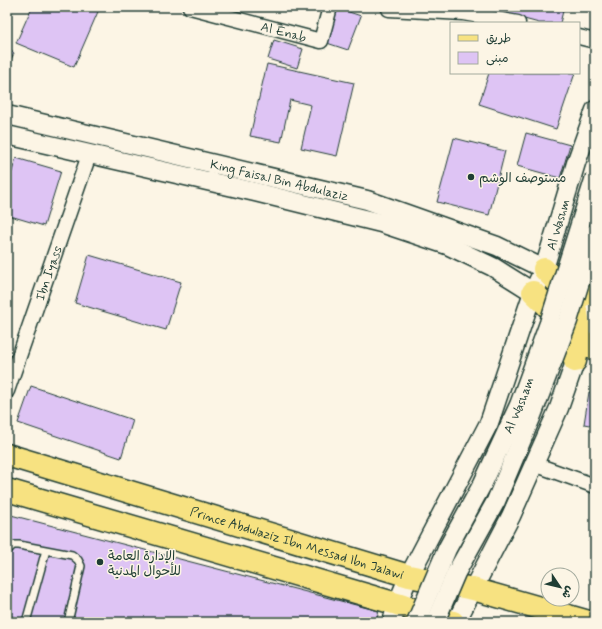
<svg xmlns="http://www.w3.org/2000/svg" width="602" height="629" font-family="Mynerve,'Playpen Sans Arabic',sans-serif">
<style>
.building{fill:#dec4f4;stroke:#1f3d34}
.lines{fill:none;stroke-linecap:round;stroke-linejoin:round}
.service-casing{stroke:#1f3d34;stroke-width:10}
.minor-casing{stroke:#1f3d34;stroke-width:17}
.tertiary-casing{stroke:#1f3d34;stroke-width:21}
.primary-casing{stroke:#1f3d34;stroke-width:25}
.service{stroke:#fcf5e5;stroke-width:7}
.minor{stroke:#fcf5e5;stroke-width:14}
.tertiary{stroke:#fcf5e5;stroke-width:18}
.primary{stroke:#f7e281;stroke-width:22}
.tertiary-bridge-casing{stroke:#1f3d34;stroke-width:21;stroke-linecap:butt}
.tertiary-bridge{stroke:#fcf5e5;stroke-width:18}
.poi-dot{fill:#1f3d34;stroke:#fcf5e5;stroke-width:1.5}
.labels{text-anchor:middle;stroke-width:3;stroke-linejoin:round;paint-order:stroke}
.street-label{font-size:13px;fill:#1f3d34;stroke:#fcf5e5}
.poi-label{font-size:13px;fill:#1f3d34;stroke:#fcf5e5;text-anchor:start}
</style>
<rect width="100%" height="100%" fill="#fcf5e5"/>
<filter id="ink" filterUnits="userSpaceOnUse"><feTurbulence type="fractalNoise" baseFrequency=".025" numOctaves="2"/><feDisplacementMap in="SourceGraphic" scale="8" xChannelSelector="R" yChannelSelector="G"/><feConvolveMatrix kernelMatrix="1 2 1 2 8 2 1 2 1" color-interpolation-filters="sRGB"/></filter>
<g filter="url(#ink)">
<path class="building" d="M32 7H100L74 67 16 43Z
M480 7H564L560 23H539Z
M337 8 361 16 348 50 324 42Z
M274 40 303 49 297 68 268 59Z
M7 49 14 53 7 69Z
M267 64 354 83 337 156 301 148 311 105 290 100 281 142 250 136Z
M489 73H575L556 129 479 104Z
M526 133 570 145 560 178 517 166Z
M454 138 505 151 489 215 437 202Z
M16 158 61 171 44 226 7 215V188Z
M89 255 181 282 166 330 75 303Z
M31 386 133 420 121 458 18 423Z
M589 392 595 393V426L584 424Z
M7 514 379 611 376 622H7Z"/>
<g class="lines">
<defs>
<path id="service" d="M7 551 13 545H19L72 555 78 560 81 566 68 622
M7 620 15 622
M26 622 46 550"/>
<g id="minor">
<path id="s1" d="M190 7 321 41 330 7"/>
<path d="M390 7 389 9 463 13 518 23"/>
<path d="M579 37 595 41"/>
<path id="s2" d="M7 391 89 155"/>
<path d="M534 464 595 486"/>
</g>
<g id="tertiary">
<path id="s3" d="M7 115 367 200 497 246 544 269"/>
<path d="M7 135 255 192 381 223 447 245 493 267 533 292"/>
<path id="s4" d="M392 622 397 604 409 576 489 423 533 292 544 269 576 163 595 110"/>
<path d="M456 622 511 516 559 408 595 305"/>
</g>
<g id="primary">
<path d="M544 269C551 277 560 284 566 292 583 312 580 337 575 361"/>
<path d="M533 292 583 341 595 349"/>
<path d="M558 301C573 300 584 297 595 287"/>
<path id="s5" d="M7 455 409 576 473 589 589 622"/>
<path d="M7 490 397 604 453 622"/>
</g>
</defs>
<use href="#service" class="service-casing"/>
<use href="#minor" class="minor-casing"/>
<use href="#tertiary" class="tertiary-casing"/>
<use href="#primary" class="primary-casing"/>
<use href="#service" class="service"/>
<use href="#minor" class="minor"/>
<use href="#tertiary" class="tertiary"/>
<use href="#primary" class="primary"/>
<defs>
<g id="tertiary-bridge">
<path id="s6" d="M416 622 447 549 483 483 519 405 549 323 595 177"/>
<path d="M435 622 456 573 496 501 531 418 568 321 595 233"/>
</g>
</defs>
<use href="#tertiary-bridge" class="tertiary-bridge-casing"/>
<use href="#tertiary-bridge" class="tertiary-bridge"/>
</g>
</g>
<g class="poi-dot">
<circle cx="471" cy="177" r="4"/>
<circle cx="100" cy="562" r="4"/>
</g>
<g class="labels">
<g class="street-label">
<text dy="5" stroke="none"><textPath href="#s1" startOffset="97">Al Enab</textPath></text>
<text dy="5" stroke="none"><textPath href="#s3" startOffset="280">King Faisal Bin Abdulaziz</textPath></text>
<text dy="5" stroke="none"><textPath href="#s4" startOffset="432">Al Washm</textPath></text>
<text dy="5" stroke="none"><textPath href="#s2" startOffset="125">Ibn Iyass</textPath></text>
<text dy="5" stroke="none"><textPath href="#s6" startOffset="240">Al Washam</textPath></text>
<text dy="5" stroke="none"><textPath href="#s5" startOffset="303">Prince Abdulaziz Ibn Messad Ibn Jalawi</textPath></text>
</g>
<g class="poi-label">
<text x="479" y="182">مستوصف الوشم</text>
<text x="108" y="560">الإدارة العامة<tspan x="108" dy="15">للأحوال المدنية</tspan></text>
</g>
</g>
<rect width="602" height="629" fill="none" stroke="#fcf5e5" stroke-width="24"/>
<rect x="12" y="12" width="578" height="605" fill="none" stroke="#1f3d34" stroke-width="1.5" filter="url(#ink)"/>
<rect x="450" y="22" width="130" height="52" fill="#fcf5e5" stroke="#a4ab9e"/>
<rect x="458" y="35" width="20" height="6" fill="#f7e281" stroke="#a4ab9e"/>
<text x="486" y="42" font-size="12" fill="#1f3d34">طريق</text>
<rect x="458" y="52" width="20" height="12" fill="#dec4f4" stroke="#a4ab9e"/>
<text x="486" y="62" font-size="12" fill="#1f3d34">مبنى</text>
<g transform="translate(560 587) rotate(125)"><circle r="19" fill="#fcf5e5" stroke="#a4ab9e"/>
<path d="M0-3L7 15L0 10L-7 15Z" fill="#1f3d34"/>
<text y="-6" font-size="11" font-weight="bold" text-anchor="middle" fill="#1f3d34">ش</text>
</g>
</svg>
